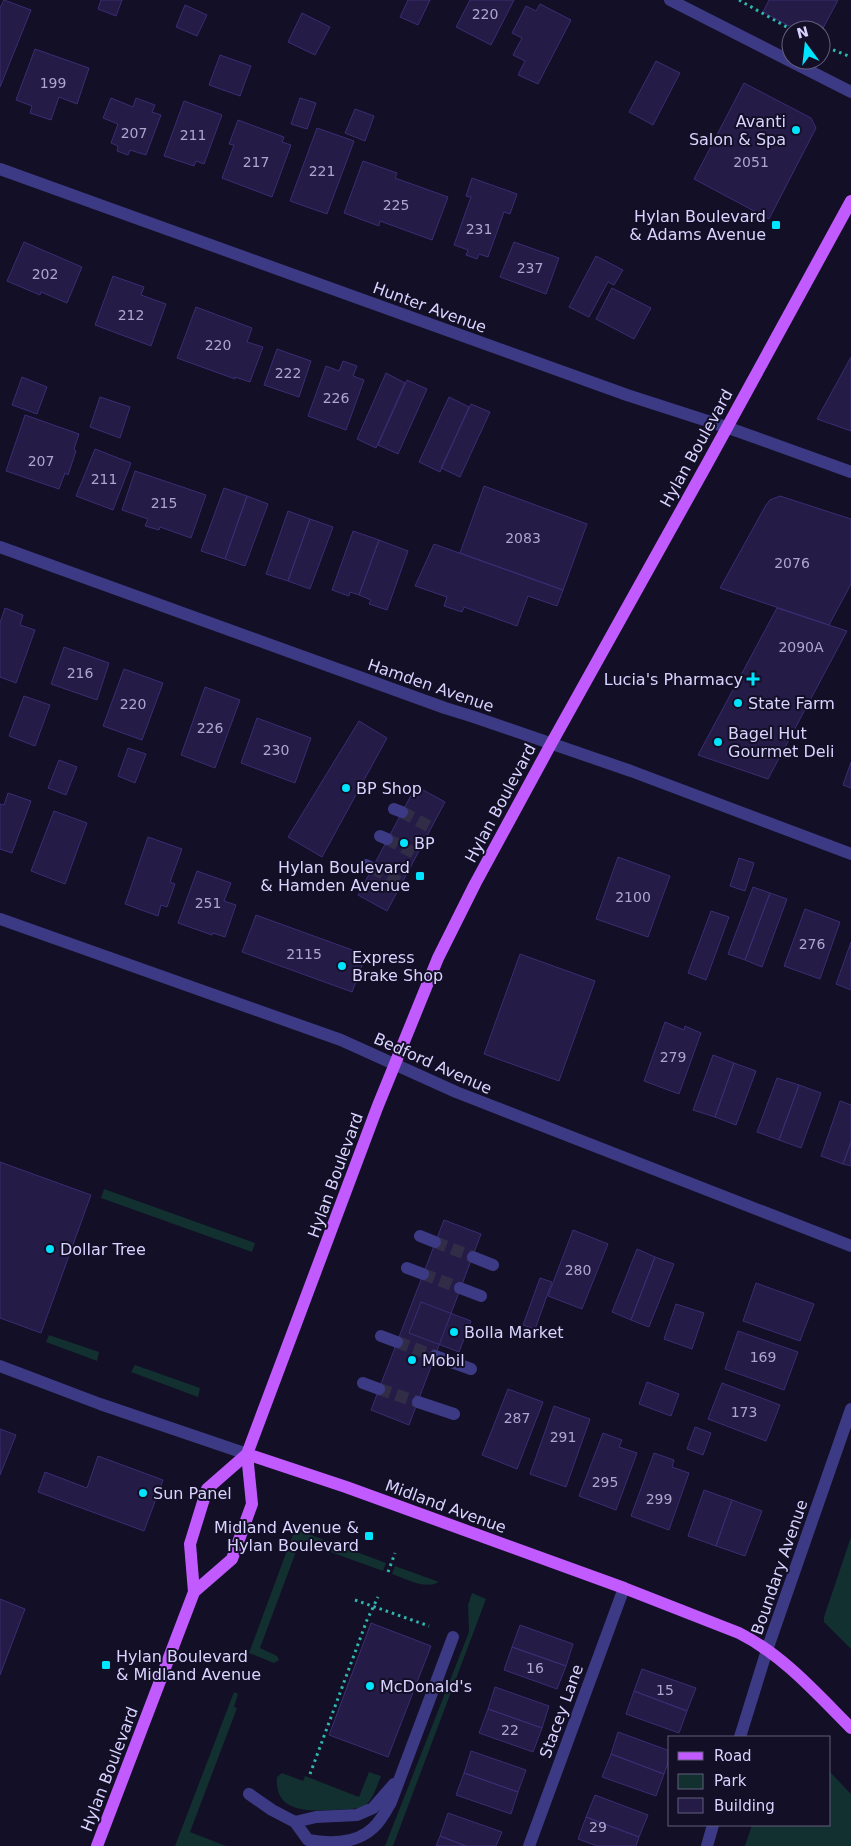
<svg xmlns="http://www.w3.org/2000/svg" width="851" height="1846" font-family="'DejaVu Sans',sans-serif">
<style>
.green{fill:#12302f}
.building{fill:#241b47;stroke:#3b2d73}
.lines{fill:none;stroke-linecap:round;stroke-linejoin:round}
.minor-tunnel{stroke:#312d47;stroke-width:12;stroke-dasharray:12 6;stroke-linecap:butt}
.path{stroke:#2fb8b0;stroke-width:3;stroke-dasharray:2.5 4;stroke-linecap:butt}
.minor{stroke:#3d3a85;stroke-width:12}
.major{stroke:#c25bff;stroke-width:12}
.poi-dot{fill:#00e5ff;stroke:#130f26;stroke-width:2}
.labels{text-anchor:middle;stroke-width:4;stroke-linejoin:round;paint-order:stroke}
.number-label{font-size:14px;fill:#aca6d1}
.poi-label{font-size:16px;fill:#d9d4ff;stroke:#130f26;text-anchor:start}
.street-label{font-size:16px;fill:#d9d4ff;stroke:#130f26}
</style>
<rect width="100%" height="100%" fill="#130f26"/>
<path class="green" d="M104 1189 255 1243 252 1252 101 1198Z
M49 1335 99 1352 97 1361 46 1342Z
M135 1365 200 1388 198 1397 131 1372Z
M295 1529 386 1563 383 1571 300 1541 260 1648 277 1656 279 1660 274 1663 249 1653Z
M851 1537V1649L824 1622V1617Z
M395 1566 439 1582C425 1590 407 1579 392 1574Z
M472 1593 486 1599 393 1846H385L469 1632 468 1605Z
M234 1692 238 1694 234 1707 237 1708 190 1832 226 1846H175Z
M369 1772 381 1776C377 1785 373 1801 364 1806 355 1810 343 1809 333 1810 309 1811 274 1813 277 1777L282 1773 303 1781 305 1776 359 1797Z
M830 1772 851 1794V1846H745L752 1825H830Z"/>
<path class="building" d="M4 0 31 10 0 87V8Z
M101 0H122L116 16 98 9Z
M408 0H430L418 25 400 17Z
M470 0H514L491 45 456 27Z
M769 0H838L821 32V30H797L763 12Z
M540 4 571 20 538 84 518 75 525 61 513 55 522 38 512 33 526 6 536 11Z
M185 5 207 15 197 36 176 27Z
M302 13 330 27 315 55 288 42Z
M35 49 89 68 77 104 59 97 51 120 30 113 32 106 16 100Z
M220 55 251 66 240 96 209 85Z
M656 61 680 73 653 125 629 112Z
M744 83 811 118 816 128 769 219 694 179Z
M111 98 133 107 136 98 155 105 152 112 161 115 146 155 130 150 128 155 117 151 118 146 111 143 118 124 103 118Z
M300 98 316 103 307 129 291 124Z
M184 101 222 115 204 164 196 161 194 166 164 156Z
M355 109 374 116 365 141 345 133Z
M238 120 284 137 282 142 291 145 272 197 222 178 234 145 229 144Z
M317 128 354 141 327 214 290 201Z
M363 161 397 173 395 178 448 197 432 240 380 221 379 226 344 213Z
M472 178 517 194 510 214 504 212 488 257 479 254 477 259 466 255 468 250 454 245 471 197 466 196Z
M24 242 82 267 67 303 41 292 40 295 7 281Z
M514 242 559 258 546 294 500 277Z
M596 256 623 270 614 285 608 282 589 317 569 307Z
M113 276 144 287 141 295 166 304 151 346 95 325Z
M612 288 651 308 634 339 596 319Z
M196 307 252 328 247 342 263 347 250 382 235 377V379L177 358Z
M277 349 311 361 299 397 264 385Z
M851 357V431L817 419Z
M343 361 357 366 353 376 364 380 346 430 308 416 326 366 339 371Z
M386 373 405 383 376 448 357 439Z
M22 377 47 387 37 414 12 405Z
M407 380 427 389 398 454 378 445Z
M100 397 130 407 120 438 90 427Z
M449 397 469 407 440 472 419 462Z
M471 404 490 412 460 477 441 468Z
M25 415 79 434 74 449 76 451 68 475 65 473 59 489 6 471Z
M95 449 131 463 113 510 76 496Z
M135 471 206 495 191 538 160 527 159 530 145 526 148 519 122 510Z
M484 486 587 524 563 590 460 553Z
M224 488 247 496 225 559 201 551Z
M247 496 268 504 245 566 225 559Z
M780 496 851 519V584L829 625 720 588 766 505 770 500Z
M288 511 310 519 288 581 266 574Z
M310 519 333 527 310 589 288 581Z
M353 531 379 540 359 595 350 592 349 596 332 590Z
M379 540 408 551 387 610 369 604 371 600 359 595Z
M434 544 563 590 557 606 528 596 517 626 464 607 462 612 444 606 447 597 415 586Z
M5 608 23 615 20 625 35 630 16 683 0 677V623Z
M777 608 847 631 768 779 698 755Z
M64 647 109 663 97 700 51 684Z
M124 669 163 683 142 740 103 726Z
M205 687 240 700 215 768 181 755Z
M24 696 50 705 35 746 9 736Z
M257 718 311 738 295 783 241 763Z
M359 721 387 738 322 857 288 837Z
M128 748 146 754 135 783 118 776Z
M59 760 77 767 66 795 48 788Z
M851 762V788L843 785Z
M416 786 445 802 387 911 358 895Z
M8 793 31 801 12 853 0 849V804L4 805Z
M54 811 87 823 65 884 31 871Z
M148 837 182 849 170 882 175 884 167 907 161 905 158 916 125 904Z
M618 857 670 876 648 937 596 919Z
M739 858 754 863 745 891 730 886Z
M197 871 231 883 224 901 236 905 225 937 213 933 212 935 178 923Z
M753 887 770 893 745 960 728 954Z
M770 893 787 899 762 967 745 960Z
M805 909 840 922 820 979 784 966Z
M711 911 729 917 706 980 688 973Z
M256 915 366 955 352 992 242 952Z
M851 942V990L836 984Z
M520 954 595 981 559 1081 484 1054Z
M665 1022 684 1030 685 1026 701 1033 679 1094 644 1081Z
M713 1055 734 1063 715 1117 693 1110Z
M734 1063 756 1071 736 1125 715 1117Z
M777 1078 799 1085 779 1140 757 1132Z
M799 1085 821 1093 801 1148 779 1140Z
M840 1101 851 1105V1142L843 1164 821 1156Z
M851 1142V1166L843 1164Z
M0 1162 91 1195 41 1333 0 1318Z
M444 1220 481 1234 409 1425 371 1410Z
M573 1230 608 1244 582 1309 548 1296Z
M637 1249 655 1257 631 1320 612 1312Z
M655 1257 674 1264 649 1327 631 1320Z
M540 1278 552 1282 535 1329 523 1325Z
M756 1283 814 1304 800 1341 743 1321Z
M421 1302 471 1321 459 1352 409 1333Z
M676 1304 704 1313 692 1349 664 1339Z
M738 1331 798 1352 784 1390 725 1369Z
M647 1382 679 1394 671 1416 639 1404Z
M722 1383 780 1405 766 1441 708 1419Z
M508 1389 543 1402 517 1469 482 1455Z
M554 1406 590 1419 566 1487 530 1474Z
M695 1427 711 1433 703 1455 687 1449Z
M0 1429 16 1435 0 1475Z
M603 1433 622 1440 619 1447 637 1453 616 1510 579 1496Z
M654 1453 674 1460 672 1467 689 1473 669 1530 631 1516Z
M98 1456 163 1480 144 1531 38 1492 45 1472 87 1488Z
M704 1490 732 1500 716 1546 688 1536Z
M732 1500 762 1511 745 1556 716 1546Z
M0 1599 25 1609 0 1675Z
M371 1623 431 1646 388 1757 329 1735Z
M520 1625 573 1644 566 1666 512 1647Z
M512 1647 566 1666 557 1689 504 1670Z
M642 1669 696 1688 687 1711 634 1691Z
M495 1687 549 1706 542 1728 488 1709Z
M634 1691 687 1711 679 1733 626 1714Z
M488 1709 542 1728 533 1752 479 1733Z
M618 1732 670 1751V1757L664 1774 611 1754Z
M471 1751 526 1770 518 1792 464 1773Z
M611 1754 664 1774 656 1796 602 1777Z
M464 1773 518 1792 511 1814 456 1795Z
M595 1795 648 1815 639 1837 586 1817Z
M448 1813 502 1832 496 1846H466L440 1836Z
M586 1817 639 1837 636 1846H597L578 1839Z
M440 1836 466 1846H436Z"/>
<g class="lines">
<path class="minor-tunnel" d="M402 812 432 828
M387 839 418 855
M372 868 403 884
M435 1242 473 1257
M423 1274 460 1288
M397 1342 435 1356
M379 1389 418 1402"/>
<path class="path" d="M739 0 792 30
M821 45 851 57
M388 1572 395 1553
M355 1600 429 1626
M310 1774 367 1620 378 1597"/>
<path class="minor" d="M670 0 851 92
M0 169 627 395 726 427 851 472
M0 547 445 708 474 717 631 771 851 854
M394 809 402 812
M380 836 387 839
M366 865 372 868
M0 919 341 1040 456 1092 851 1246
M420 1236 435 1242
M473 1257 493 1265
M407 1268 423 1274
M460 1288 481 1296
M381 1336 397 1342
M435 1356 471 1369
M0 1366 100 1404 247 1454
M363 1383 379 1389
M418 1402 454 1414
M740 1737 767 1650 851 1409
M249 1794 272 1810 295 1822 316 1817 357 1815 373 1808 394 1784
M295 1822 308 1840C329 1844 356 1844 373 1828 381 1821 386 1811 391 1802L453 1637
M529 1846 624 1588
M707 1846 713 1825"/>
<path class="major" d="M247 1454 346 1487 624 1588 739 1633C783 1655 817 1694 851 1728
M194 1592 232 1559 252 1504 247 1454
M97 1846 194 1592 190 1544 207 1489 247 1454 377 1108 438 958 475 884 551 744 707 464 851 201"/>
</g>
<g class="poi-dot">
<circle cx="796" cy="130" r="5"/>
<rect x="771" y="220" width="10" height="10" rx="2.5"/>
<path d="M750.5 671.5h5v5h5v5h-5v5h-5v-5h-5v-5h5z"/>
<circle cx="738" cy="703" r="5"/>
<circle cx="718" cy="742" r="5"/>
<circle cx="346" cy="788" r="5"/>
<circle cx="404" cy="843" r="5"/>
<rect x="415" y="871" width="10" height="10" rx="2.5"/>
<circle cx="342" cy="966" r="5"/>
<circle cx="50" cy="1249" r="5"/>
<circle cx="454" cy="1332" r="5"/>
<circle cx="412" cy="1360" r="5"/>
<circle cx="143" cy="1493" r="5"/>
<rect x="364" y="1531" width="10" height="10" rx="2.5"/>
<rect x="101" y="1660" width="10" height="10" rx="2.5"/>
<circle cx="370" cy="1686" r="5"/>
</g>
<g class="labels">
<g class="number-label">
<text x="485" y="19">220</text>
<text x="53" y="88">199</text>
<text x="134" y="138">207</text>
<text x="193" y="140">211</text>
<text x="256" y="167">217</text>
<text x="751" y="167">2051</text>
<text x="322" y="176">221</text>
<text x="396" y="210">225</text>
<text x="479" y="234">231</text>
<text x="530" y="273">237</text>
<text x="45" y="279">202</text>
<text x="131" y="320">212</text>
<text x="218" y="350">220</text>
<text x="288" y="378">222</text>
<text x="336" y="403">226</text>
<text x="41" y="466">207</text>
<text x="104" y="484">211</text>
<text x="164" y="508">215</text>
<text x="523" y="543">2083</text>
<text x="792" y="568">2076</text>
<text x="801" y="652">2090A</text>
<text x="80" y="678">216</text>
<text x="133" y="709">220</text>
<text x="210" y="733">226</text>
<text x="276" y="755">230</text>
<text x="633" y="902">2100</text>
<text x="208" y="908">251</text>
<text x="812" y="949">276</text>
<text x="304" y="959">2115</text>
<text x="673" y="1062">279</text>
<text x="578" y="1275">280</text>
<text x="763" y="1362">169</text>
<text x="744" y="1417">173</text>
<text x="517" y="1423">287</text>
<text x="563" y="1442">291</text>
<text x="605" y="1487">295</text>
<text x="659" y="1504">299</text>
<text x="535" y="1673">16</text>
<text x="665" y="1695">15</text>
<text x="510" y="1735">22</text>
<text x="598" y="1832">29</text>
</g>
<g class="poi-label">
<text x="786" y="127" text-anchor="end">Avanti<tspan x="786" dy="18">Salon &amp; Spa</tspan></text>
<text x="766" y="222" text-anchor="end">Hylan Boulevard<tspan x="766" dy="18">&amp; Adams Avenue</tspan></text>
<text x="743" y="685" text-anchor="end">Lucia's Pharmacy</text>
<text x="748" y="709">State Farm</text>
<text x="728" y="739">Bagel Hut<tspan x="728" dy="18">Gourmet Deli</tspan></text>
<text x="356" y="794">BP Shop</text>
<text x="414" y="849">BP</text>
<text x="410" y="873" text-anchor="end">Hylan Boulevard<tspan x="410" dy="18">&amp; Hamden Avenue</tspan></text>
<text x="352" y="963">Express<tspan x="352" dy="18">Brake Shop</tspan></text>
<text x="60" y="1255">Dollar Tree</text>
<text x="464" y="1338">Bolla Market</text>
<text x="422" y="1366">Mobil</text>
<text x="153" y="1499">Sun Panel</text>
<text x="359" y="1533" text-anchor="end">Midland Avenue &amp;<tspan x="359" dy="18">Hylan Boulevard</tspan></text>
<text x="116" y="1662">Hylan Boulevard<tspan x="116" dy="18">&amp; Midland Avenue</tspan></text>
<text x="380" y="1692">McDonald's</text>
</g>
<g class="street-label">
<text transform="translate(430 307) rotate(20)" y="6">Hunter Avenue</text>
<text transform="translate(696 448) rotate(-61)" y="6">Hylan Boulevard</text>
<text transform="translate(431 685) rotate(19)" y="6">Hamden Avenue</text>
<text transform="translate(500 803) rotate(-62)" y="6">Hylan Boulevard</text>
<text transform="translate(433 1063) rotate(24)" y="6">Bedford Avenue</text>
<text transform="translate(335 1175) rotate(-70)" y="6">Hylan Boulevard</text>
<text transform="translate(446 1506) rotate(20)" y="6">Midland Avenue</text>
<text transform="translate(779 1567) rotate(-71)" y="6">Boundary Avenue</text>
<text transform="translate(561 1711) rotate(-70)" y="6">Stacey Lane</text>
<text transform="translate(109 1769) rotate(-69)" y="6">Hylan Boulevard</text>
</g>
</g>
<rect x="668" y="1736" width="162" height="90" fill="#130f26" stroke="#625e7d"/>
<rect x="678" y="1752" width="25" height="8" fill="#c25bff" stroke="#625e7d"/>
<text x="714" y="1761" font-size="15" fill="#d9d4ff">Road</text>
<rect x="678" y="1774" width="25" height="15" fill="#12302f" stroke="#625e7d"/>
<text x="714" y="1786" font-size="15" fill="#d9d4ff">Park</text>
<rect x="678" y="1798" width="25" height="15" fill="#241b47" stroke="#625e7d"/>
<text x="714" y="1811" font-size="15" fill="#d9d4ff">Building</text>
<g transform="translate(806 45) rotate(345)"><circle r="24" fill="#130f26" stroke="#625e7d"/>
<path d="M0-4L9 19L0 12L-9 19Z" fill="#00e5ff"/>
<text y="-8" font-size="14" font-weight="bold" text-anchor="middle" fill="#d9d4ff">N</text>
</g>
</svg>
